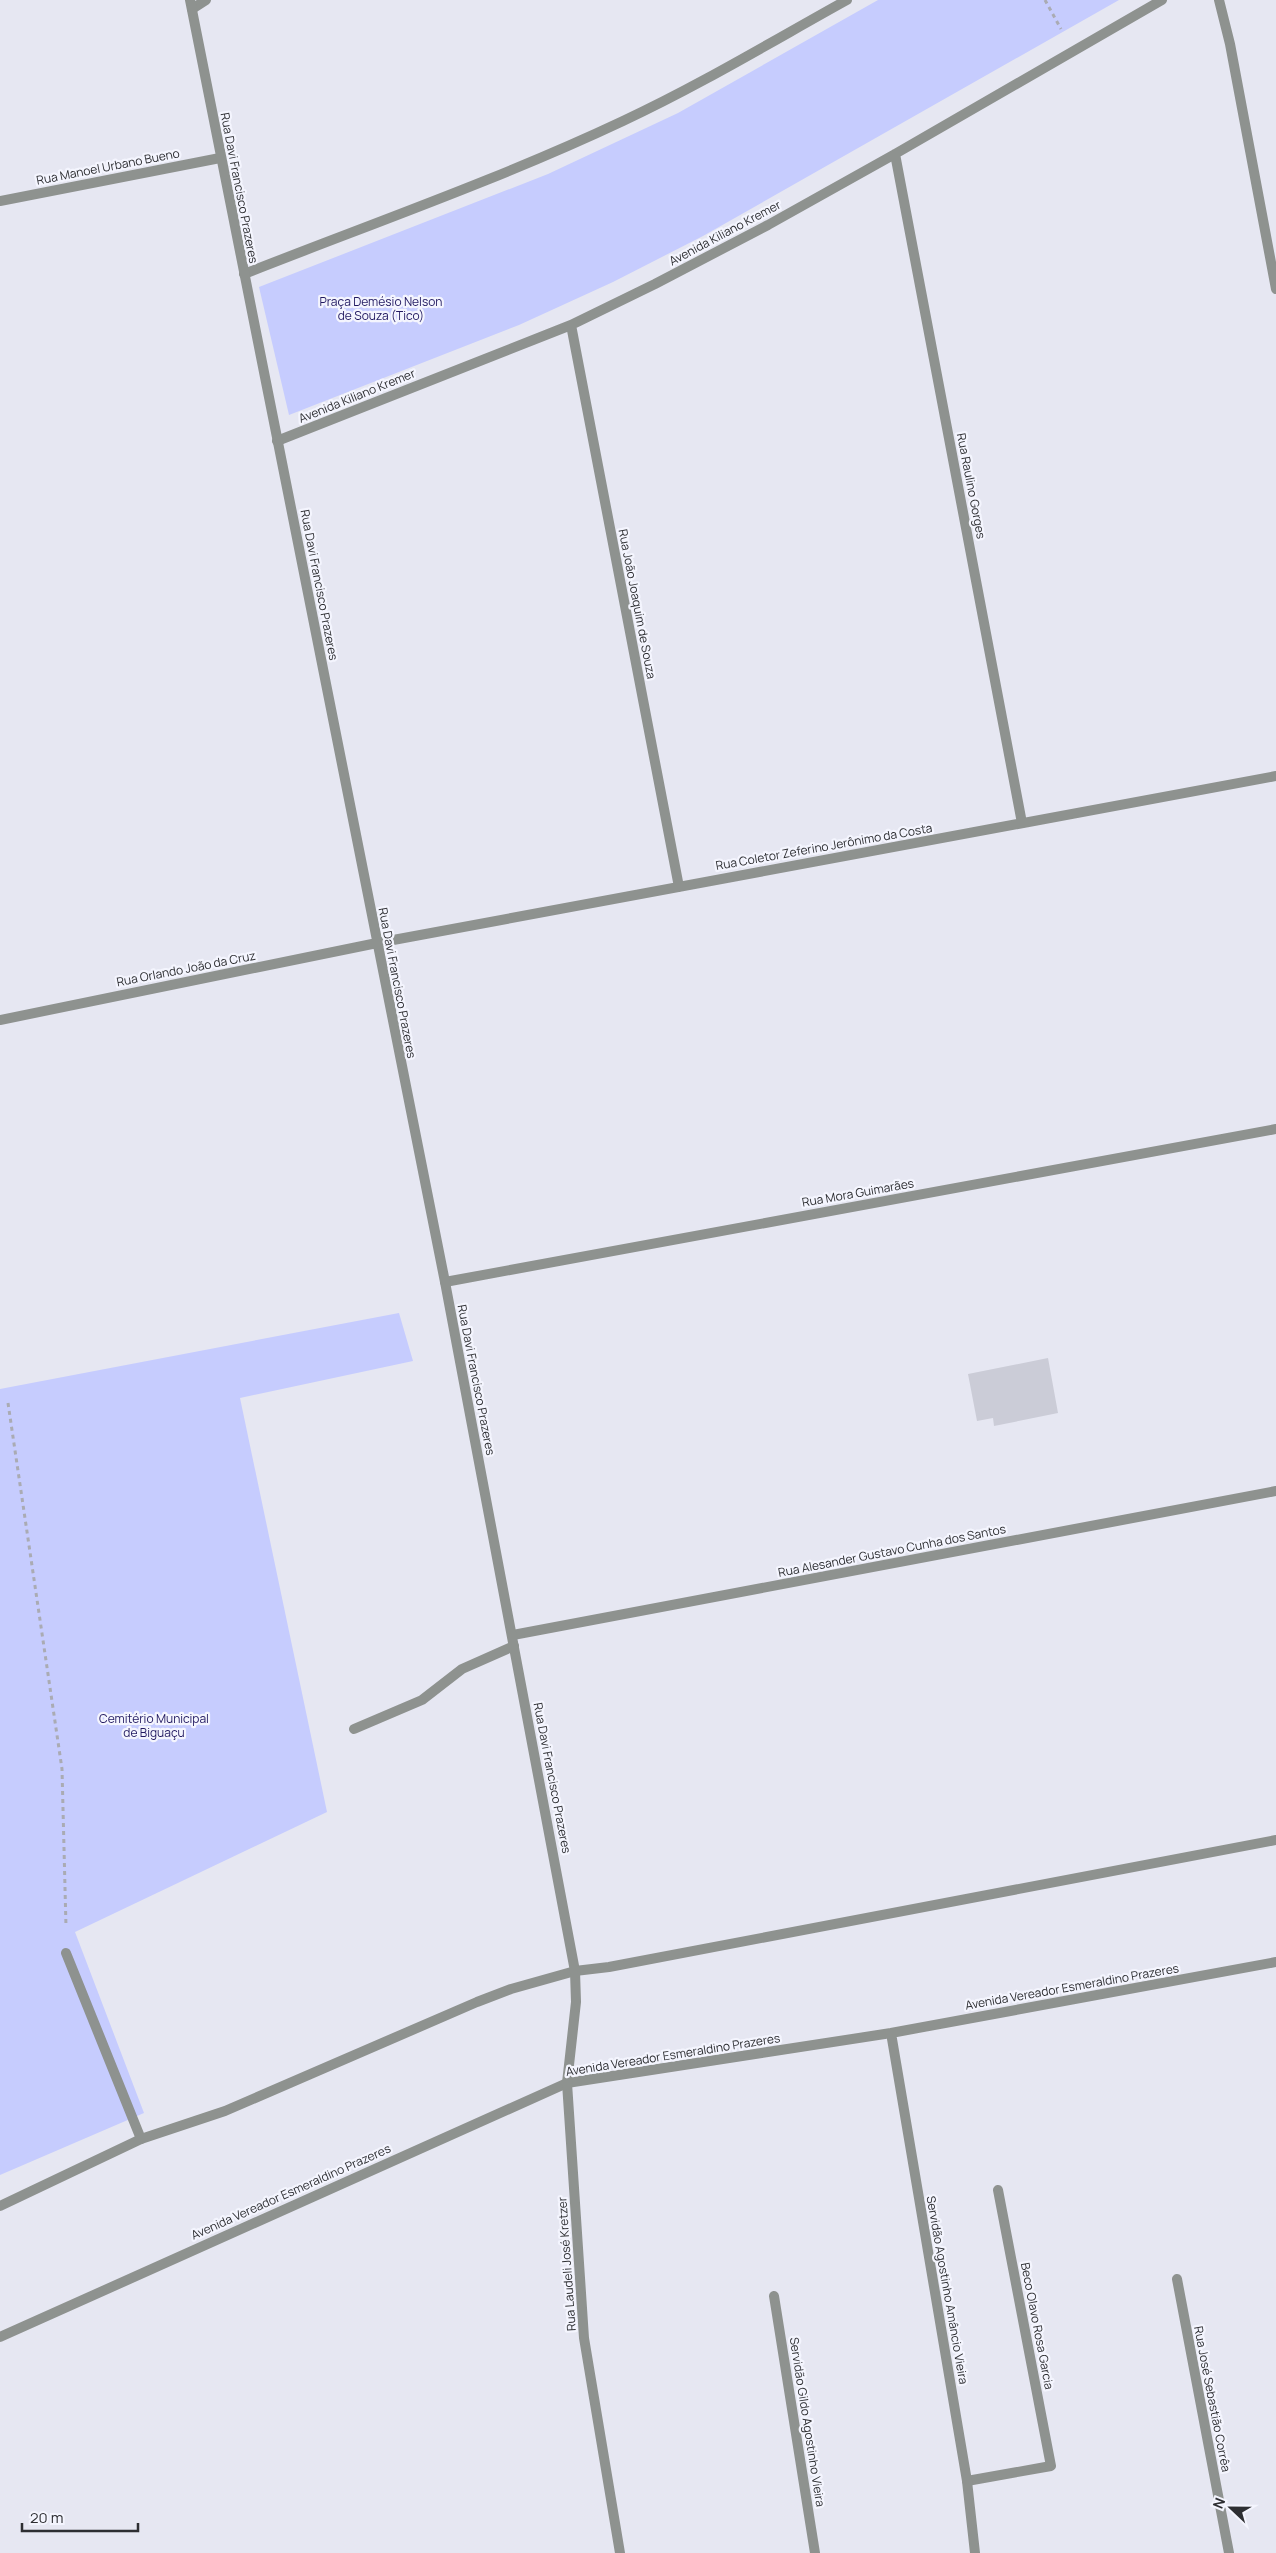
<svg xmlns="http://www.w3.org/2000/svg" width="1276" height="2553" font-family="Manrope,sans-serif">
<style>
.green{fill:#c6ccfe}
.building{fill:#cbccd7}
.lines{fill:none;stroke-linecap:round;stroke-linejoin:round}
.path{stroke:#aaabb3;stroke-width:3;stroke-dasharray:4 4;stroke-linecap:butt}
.service{stroke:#8e928f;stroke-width:10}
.minor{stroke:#8e928f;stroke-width:10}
.tertiary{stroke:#8e928f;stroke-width:10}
.labels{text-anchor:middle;stroke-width:4.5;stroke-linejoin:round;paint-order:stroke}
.street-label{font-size:12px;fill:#2d2e32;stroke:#f4f5fe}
.park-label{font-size:12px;fill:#221a61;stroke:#f4f5fe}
</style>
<rect width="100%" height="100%" fill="#e6e7f2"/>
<path class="green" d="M878 0H1119L703 236 613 282 519 325 289 415 259 287 548 174 678 113Z
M399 1313 413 1361 240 1398 327 1812 75 1932 144 2113 0 2175V1389Z"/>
<path class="building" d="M1048 1358 1058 1413 994 1426 993 1418 977 1421 968 1374Z"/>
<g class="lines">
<path class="path" d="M1045 0 1061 29
M8 1403 62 1769 66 1927"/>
<path class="service" d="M354 1729 422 1700 462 1669 514 1646
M66 1953 141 2139
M967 2481 1051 2466 998 2190"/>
<path class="minor" d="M192 9 206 0
M895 154 1022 823
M0 201 220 158
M244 274C371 224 500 179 623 121 700 85 773 41 847 0
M571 325 679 887
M277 441 571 325 655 284 768 225 895 154 1162 0
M377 943 1276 776
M445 1282 1276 1129
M513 1635 1276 1491
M891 2033 967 2481 975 2553
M0 2206 141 2139 225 2111 477 2002 511 1989 575 1971 609 1967 1276 1840
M1177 2279 1229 2553
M774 2296 815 2553
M0 2337 567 2083 891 2033 1276 1962"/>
<path class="tertiary" d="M190 0 445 1282 575 1971 576 2002 567 2083 584 2338 620 2553
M1219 0 1230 44 1276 289
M0 1020 377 943"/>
</g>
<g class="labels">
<g class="street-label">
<text transform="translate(108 167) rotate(-11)" y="4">Rua Manoel Urbano Bueno</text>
<text transform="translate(239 188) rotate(79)" y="4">Rua Davi Francisco Prazeres</text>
<text transform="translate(725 233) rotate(-28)" y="4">Avenida Kiliano Kremer</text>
<text transform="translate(357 396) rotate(-22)" y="4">Avenida Kiliano Kremer</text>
<text transform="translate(971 486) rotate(79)" y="4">Rua Raulino Gorges</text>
<text transform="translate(319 585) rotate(79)" y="4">Rua Davi Francisco Prazeres</text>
<text transform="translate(637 604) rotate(79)" y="4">Rua João Joaquim de Souza</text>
<text transform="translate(824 847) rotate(-10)" y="4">Rua Coletor Zeferino Jerônimo da Costa</text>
<text transform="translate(186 969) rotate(-11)" y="4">Rua Orlando João da Cruz</text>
<text transform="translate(397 983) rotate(79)" y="4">Rua Davi Francisco Prazeres</text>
<text transform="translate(858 1193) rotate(-10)" y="4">Rua Mora Guimarães</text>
<text transform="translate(476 1380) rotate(79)" y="4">Rua Davi Francisco Prazeres</text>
<text transform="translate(892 1551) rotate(-11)" y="4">Rua Alesander Gustavo Cunha dos Santos</text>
<text transform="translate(552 1778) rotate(79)" y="4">Rua Davi Francisco Prazeres</text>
<text transform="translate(1072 1987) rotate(-10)" y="4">Avenida Vereador Esmeraldino Prazeres</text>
<text transform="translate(673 2055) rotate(-9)" y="4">Avenida Vereador Esmeraldino Prazeres</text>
<text transform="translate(291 2192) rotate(-24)" y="4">Avenida Vereador Esmeraldino Prazeres</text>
<text transform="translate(567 2264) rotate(-94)" y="4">Rua Laudeli José Kretzer</text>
<text transform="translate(947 2290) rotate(80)" y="4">Servidão Agostinho Amâncio Vieira</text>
<text transform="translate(1037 2326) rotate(79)" y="4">Beco Olavo Rosa Garcia</text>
<text transform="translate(1212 2399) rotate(79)" y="4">Rua José Sebastião Corrêa</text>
<text transform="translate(807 2422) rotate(81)" y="4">Servidão Gildo Agostinho Vieira</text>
</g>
<g class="park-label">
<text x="381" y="306">Praça Demésio Nelson<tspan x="381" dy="14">de Souza (Tico)</tspan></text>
<text x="154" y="1723">Cemitério Municipal<tspan x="154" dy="14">de Biguaçu</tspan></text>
</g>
</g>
<g transform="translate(1231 2508) rotate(292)" stroke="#f4f5fe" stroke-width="4" paint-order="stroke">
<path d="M0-4L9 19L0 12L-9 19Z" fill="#2d2e32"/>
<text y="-8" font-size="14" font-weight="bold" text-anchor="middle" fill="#2d2e32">N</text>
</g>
<path d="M22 2523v8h116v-8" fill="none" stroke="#2d2e32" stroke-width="2.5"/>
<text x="30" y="2523" font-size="15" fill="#2d2e32" stroke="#f4f5fe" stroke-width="4" paint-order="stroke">20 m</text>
</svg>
